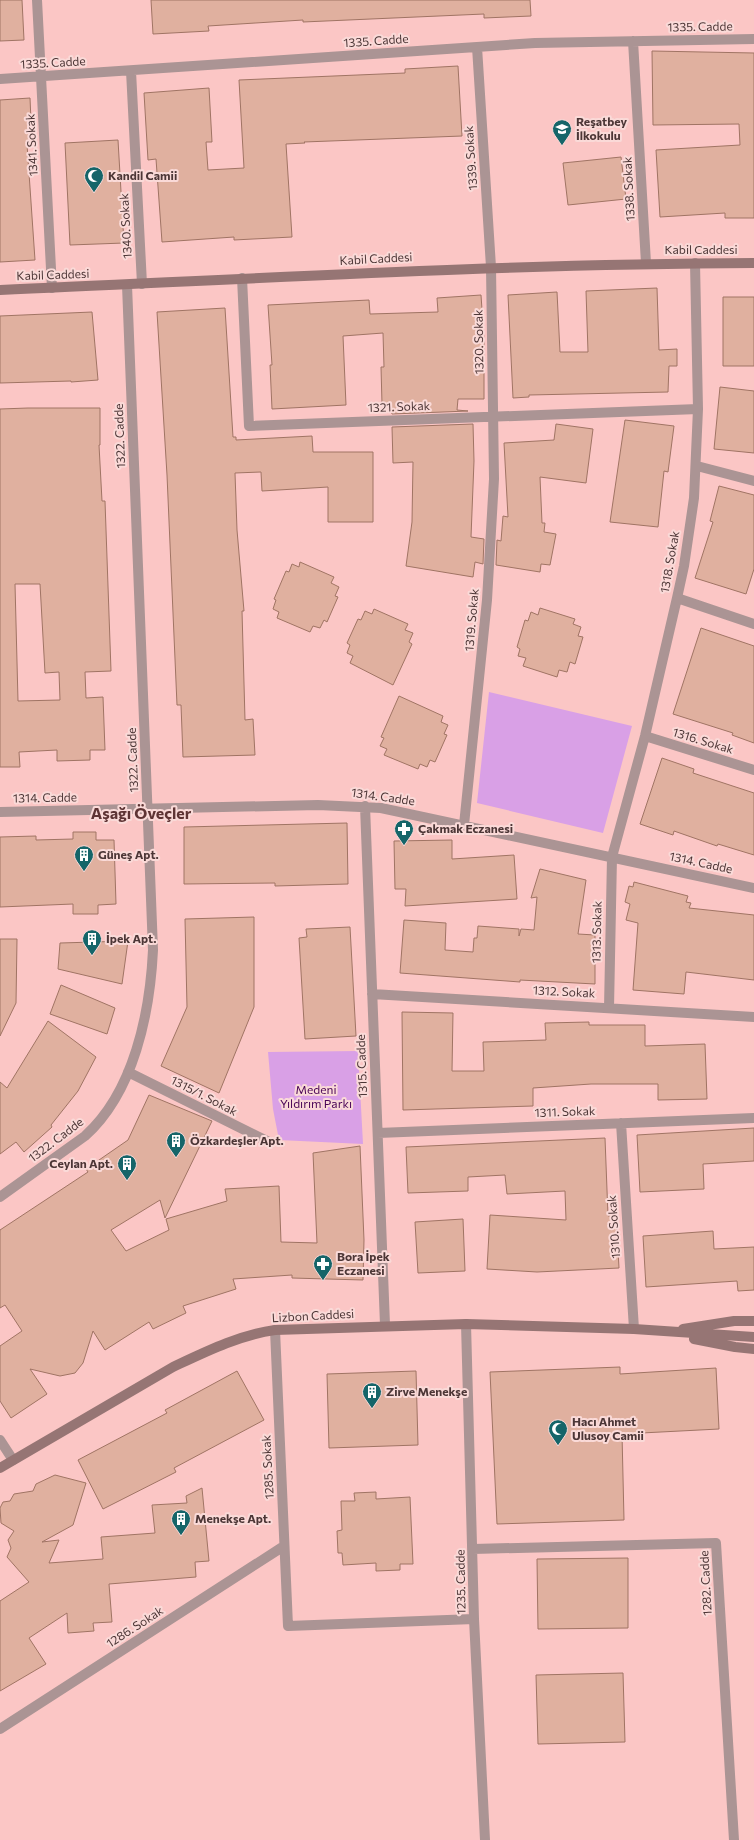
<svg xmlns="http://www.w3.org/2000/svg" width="754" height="1840" font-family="Commissioner,sans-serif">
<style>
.green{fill:#d9a0e6}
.building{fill:#e0b09f;stroke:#a07464;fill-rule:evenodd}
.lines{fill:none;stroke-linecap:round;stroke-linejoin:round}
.street{stroke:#ab9494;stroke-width:10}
.secondary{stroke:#967574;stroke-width:10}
.labels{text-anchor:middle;stroke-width:4;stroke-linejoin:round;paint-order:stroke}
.street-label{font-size:12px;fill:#4c3636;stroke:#fadad8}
.poi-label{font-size:12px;font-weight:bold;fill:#4c3636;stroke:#fadad8;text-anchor:start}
.park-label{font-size:12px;fill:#480255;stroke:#fadad8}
.district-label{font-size:16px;font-weight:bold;fill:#5e3434;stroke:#fadad8}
</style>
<rect width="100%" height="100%" fill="#fbc6c5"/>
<path class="green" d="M489 692 632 726 603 833 477 803Z
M358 1051 363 1144 279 1140 273 1109 268 1052Z"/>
<path class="building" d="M0 0H22L24 40 0 41Z
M151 0H530L531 16 484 18V14L303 22V20L208 26 209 31 153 34Z
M652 51 754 53V218H725V213L660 217 656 150 740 145 739 124 653 125Z
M458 66 462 136 304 142 305 143 286 144 292 237 234 240V237L162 242 156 159 148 160 144 93 209 88 212 142H206L208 170 244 168 239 80 405 73V69Z
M30 98 32 144H27L35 260 0 262V100Z
M118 140 124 243 70 245 65 143Z
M621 157 626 199 568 205 563 163Z
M657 288 659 350 677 349V366H669L668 392 529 395V397L513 398 508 295 557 292 560 352H588L586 291Z
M481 295 484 339V399H458L457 410 468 411 392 414 391 404H382L381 367H384L383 333 343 336 346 405 272 409 270 365H272L268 305 369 300 370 314 438 312 437 298Z
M723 297H754V366H723Z
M225 308 233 437H236V440L312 436 313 452H373V522H328V487L262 491 261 472 235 473 237 530 244 611H242L245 720 253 719 255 755 183 757 181 705H177L167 475 157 312Z
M92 312 98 380 71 382V381L0 383V316Z
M720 387 754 391V453L714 449Z
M28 408H100V445H99L102 501H105L111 671 85 672 86 698 103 697 105 750H90V760L57 761V750L19 752 20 767H0V409ZM15 584H40L45 673 59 672 60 700 18 701Z
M625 420 674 426 668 472 664 471 658 527 610 522Z
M473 424 474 461 471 537 484 539 483 564 475 562 473 577 406 566 412 522 413 462 393 463 392 427Z
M556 424 593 429 586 483 540 477 542 523H545L544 532 556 534 550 565 541 564 540 572 496 565 497 540 501 541 503 516 508 517 504 443 554 440Z
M719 486 754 495V569L746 594 695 578 713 522 710 521Z
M300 562 334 577 331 583 339 587 335 596 338 597 327 622 324 620 320 628 313 626 310 632 277 618 279 612 273 609 276 600 274 599 286 571 289 572 292 564 299 567Z
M540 608 575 619 573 624 581 627 578 636 583 637 575 664 570 662 567 672 559 670 557 677 523 666 526 658 518 656 520 649 517 647 525 620 528 621 531 612 538 615Z
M374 609 408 624 405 630 413 633 409 642 412 644 393 685 350 663 353 656 347 653 350 645 347 643 358 619 361 620 365 611 372 614Z
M701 628 754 646V743L732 735 733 733 673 714Z
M399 696 443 716 441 722 448 725 444 734 447 735 435 762 430 760 427 767 420 764 418 769 384 755 387 749 380 746 384 738 381 737Z
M662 758 694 769 693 773 754 793V855L718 844 717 846 674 831 673 835 640 824Z
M347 823 348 884 275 886V883L184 884V827Z
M73 832H96V840H114L116 904 98 905V914H73V904L0 907V837L36 836V840L73 839Z
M452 840V859L514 855 517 899 405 906 406 889H395L394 841Z
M540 869 586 880 578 934 595 935V984L520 980V982L400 973 404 920 446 923 445 950 473 952 474 938H477L478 926 519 929V936L521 929 534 930 537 897 531 898Z
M634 882 688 896 686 902 691 903 689 908 754 915V980L686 972 684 994 633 990 638 923 626 920 630 904 625 902 629 886 633 887Z
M254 917V1007L219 1093 161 1066 187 1007 185 919Z
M350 927 356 1036 305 1039 299 938 307 937 306 929Z
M0 939H17L16 1003 0 1036Z
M128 941 122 984 58 969 60 943Z
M61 985 115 1008 107 1034 50 1014Z
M402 1012 453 1013 452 1071H484L483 1042 546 1040 545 1023 589 1022V1025H645V1046L705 1044 707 1099 658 1100V1084H591L533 1088V1106L403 1110Z
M48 1021 96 1057 78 1091 51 1125 52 1127 24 1152 16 1142 0 1154V1082L7 1088Z
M149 1095 212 1121 165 1218 160 1200 111 1230 126 1251 169 1230 166 1219 227 1201 225 1189 279 1186 281 1242 317 1243 313 1153 360 1146 364 1240 363 1280 292 1278V1275L233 1279 236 1289 183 1306 186 1313 153 1329 149 1322 105 1350 93 1331 83 1363 75 1373 60 1376 30 1369 47 1394 11 1418 0 1401V1346L22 1331 5 1305 0 1308V1230L88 1172 86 1169 128 1140Z
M754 1128V1161L703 1164 704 1189 640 1192 637 1135Z
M605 1138 608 1216 616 1215 619 1268 537 1272 487 1269 490 1215 566 1220 565 1191 507 1194 505 1175 468 1177V1191L408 1193 406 1147Z
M463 1219 465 1271 418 1273 415 1222Z
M713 1231 714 1249 754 1247V1290L738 1291 737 1281 646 1287 643 1236Z
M620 1367V1374L716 1368 719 1429 622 1434 624 1520 497 1524 490 1372Z
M237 1371 264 1420 174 1468 176 1472 103 1509 78 1460 167 1413 165 1410Z
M416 1371 418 1445 329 1448 327 1374Z
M55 1475 86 1483 73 1525 42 1542 59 1540 49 1563 103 1559 101 1537 155 1533 152 1505 187 1503 186 1496 202 1488 209 1561 195 1562 196 1577 109 1584 112 1622 93 1623 94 1631 68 1633 67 1613 29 1638 46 1664 0 1691V1601L29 1582 7 1557 11 1548 8 1540 14 1531 1 1523 0 1508 3 1502 10 1501 14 1494 33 1491 36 1484Z
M376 1492V1499L410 1497 413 1564H400V1570L376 1571V1563L343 1565 342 1553H338L337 1531 342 1530 341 1501H355L354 1493Z
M628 1558V1628L538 1629 537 1559Z
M623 1673 625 1742 538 1744 536 1675Z"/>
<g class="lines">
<path class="street" d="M37 0 52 288
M633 41 646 263
M131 71 142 284
M0 79 535 43 754 39
M242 278 249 426 698 409
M697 466 754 481
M677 598 754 624
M645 736 754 770
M365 806 385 1325
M0 812 318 805 381 808 754 888
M464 825 487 600 494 479 491 267 477 47
M372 994 754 1017
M609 1008 612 857 645 736 677 598 684 566 694 498 698 409 695 263
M128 1072 269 1142
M621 1123 634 1329
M378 1133 754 1118
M0 1197 85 1136C134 1092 150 1013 153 950L127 285
M466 1324 474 1619 485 1840
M275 1330 288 1626 474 1619
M0 1440 13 1460
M473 1549 716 1543 734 1840
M0 1729 284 1546"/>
<path class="secondary" d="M0 290C251 279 502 264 754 263
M683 1329 734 1321H754
M694 1339 735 1347 754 1349
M0 1468 173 1367C205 1352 239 1335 275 1330L466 1324 634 1329 754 1337"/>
</g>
<defs>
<symbol id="school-pin" viewBox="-11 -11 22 30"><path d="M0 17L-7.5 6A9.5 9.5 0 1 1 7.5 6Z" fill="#156569" stroke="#fadad8"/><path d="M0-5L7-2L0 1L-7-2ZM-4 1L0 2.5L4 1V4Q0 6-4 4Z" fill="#fff"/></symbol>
<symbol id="mosque-pin" viewBox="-11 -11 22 30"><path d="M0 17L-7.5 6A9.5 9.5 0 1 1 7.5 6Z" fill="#156569" stroke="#fadad8"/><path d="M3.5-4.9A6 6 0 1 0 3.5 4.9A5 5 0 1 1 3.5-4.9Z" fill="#fff"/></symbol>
<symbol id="pharmacy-pin" viewBox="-11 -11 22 30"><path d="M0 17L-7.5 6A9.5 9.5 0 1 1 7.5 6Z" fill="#156569" stroke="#fadad8"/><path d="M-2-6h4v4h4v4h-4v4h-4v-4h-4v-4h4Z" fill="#fff"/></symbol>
<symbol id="building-pin" viewBox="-11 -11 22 30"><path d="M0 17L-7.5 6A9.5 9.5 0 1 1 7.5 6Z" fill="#156569" stroke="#fadad8"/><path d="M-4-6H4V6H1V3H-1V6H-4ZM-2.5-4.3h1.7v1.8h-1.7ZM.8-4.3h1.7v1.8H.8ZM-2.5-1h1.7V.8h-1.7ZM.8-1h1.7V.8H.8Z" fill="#fff"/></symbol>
</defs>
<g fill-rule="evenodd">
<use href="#school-pin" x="551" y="118" width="22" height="30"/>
<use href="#mosque-pin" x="83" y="165" width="22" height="30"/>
<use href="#pharmacy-pin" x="393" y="818" width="22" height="30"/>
<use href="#building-pin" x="73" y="844" width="22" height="30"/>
<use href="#building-pin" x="81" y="928" width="22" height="30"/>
<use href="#building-pin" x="165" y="1130" width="22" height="30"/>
<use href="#building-pin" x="116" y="1153" width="22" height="30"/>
<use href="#pharmacy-pin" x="312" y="1253" width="22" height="30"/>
<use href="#building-pin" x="361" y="1381" width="22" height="30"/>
<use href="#mosque-pin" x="547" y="1418" width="22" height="30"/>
<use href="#building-pin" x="170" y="1508" width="22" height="30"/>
</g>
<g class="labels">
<g class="street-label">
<text transform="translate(700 27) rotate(-1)" y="4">1335. Cadde</text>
<text transform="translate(376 41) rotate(-4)" y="4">1335. Cadde</text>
<text transform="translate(53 63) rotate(-3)" y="4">1335. Cadde</text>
<text transform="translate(32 145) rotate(-93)" y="4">1341. Sokak</text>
<text transform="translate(471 158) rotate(-94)" y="4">1339. Sokak</text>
<text transform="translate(629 189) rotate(-93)" y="4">1338. Sokak</text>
<text transform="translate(126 226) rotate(-93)" y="4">1340. Sokak</text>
<text x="701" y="254">Kabil Caddesi</text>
<text transform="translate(376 259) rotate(-3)" y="4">Kabil Caddesi</text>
<text transform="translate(53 275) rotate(-2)" y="4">Kabil Caddesi</text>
<text transform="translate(479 342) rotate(-91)" y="4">1320. Sokak</text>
<text transform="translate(399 407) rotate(-2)" y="4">1321. Sokak</text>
<text transform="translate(120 436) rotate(-92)" y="4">1322. Cadde</text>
<text transform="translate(670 562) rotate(-80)" y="4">1318. Sokak</text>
<text transform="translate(472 620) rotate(-85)" y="4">1319. Sokak</text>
<text transform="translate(703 741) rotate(17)" y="4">1316. Sokak</text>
<text transform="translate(133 760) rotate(-92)" y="4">1322. Cadde</text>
<text transform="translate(383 797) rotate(8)" y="4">1314. Cadde</text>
<text transform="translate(45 798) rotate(-1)" y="4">1314. Cadde</text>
<text transform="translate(701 863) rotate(12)" y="4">1314. Cadde</text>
<text transform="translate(597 932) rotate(-89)" y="4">1313. Sokak</text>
<text transform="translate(564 992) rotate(3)" y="4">1312. Sokak</text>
<text transform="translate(362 1066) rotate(-92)" y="4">1315. Cadde</text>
<text transform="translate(204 1096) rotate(27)" y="4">1315/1. Sokak</text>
<text transform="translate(565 1112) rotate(-2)" y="4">1311. Sokak</text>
<text transform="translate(56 1140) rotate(-37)" y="4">1322. Cadde</text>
<text transform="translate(614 1227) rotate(-94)" y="4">1310. Sokak</text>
<text transform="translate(313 1316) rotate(-3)" y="4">Lizbon Caddesi</text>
<text transform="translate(268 1467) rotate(-93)" y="4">1285. Sokak</text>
<text transform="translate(461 1582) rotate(-91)" y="4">1235. Cadde</text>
<text transform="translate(706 1583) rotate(-93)" y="4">1282. Cadde</text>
<text transform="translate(135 1627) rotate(-33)" y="4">1286. Sokak</text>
</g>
<g class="poi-label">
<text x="576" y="126">Reşatbey<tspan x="576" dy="14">İlkokulu</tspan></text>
<text x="108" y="180">Kandil Camii</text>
<text x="418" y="833">Çakmak Eczanesi</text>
<text x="98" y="859">Güneş Apt.</text>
<text x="106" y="943">İpek Apt.</text>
<text x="190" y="1145">Özkardeşler Apt.</text>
<text x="113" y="1168" text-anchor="end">Ceylan Apt.</text>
<text x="337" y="1261">Bora İpek<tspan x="337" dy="14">Eczanesi</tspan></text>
<text x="386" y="1396">Zirve Menekşe</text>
<text x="572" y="1426">Hacı Ahmet<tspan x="572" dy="14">Ulusoy Camii</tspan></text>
<text x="195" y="1523">Menekşe Apt.</text>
</g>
<g class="park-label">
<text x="316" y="1094">Medeni<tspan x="316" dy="14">Yıldırım Parkı</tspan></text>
</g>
<g class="district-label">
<text x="141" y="819">Aşağı Öveçler</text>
</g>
</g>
</svg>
